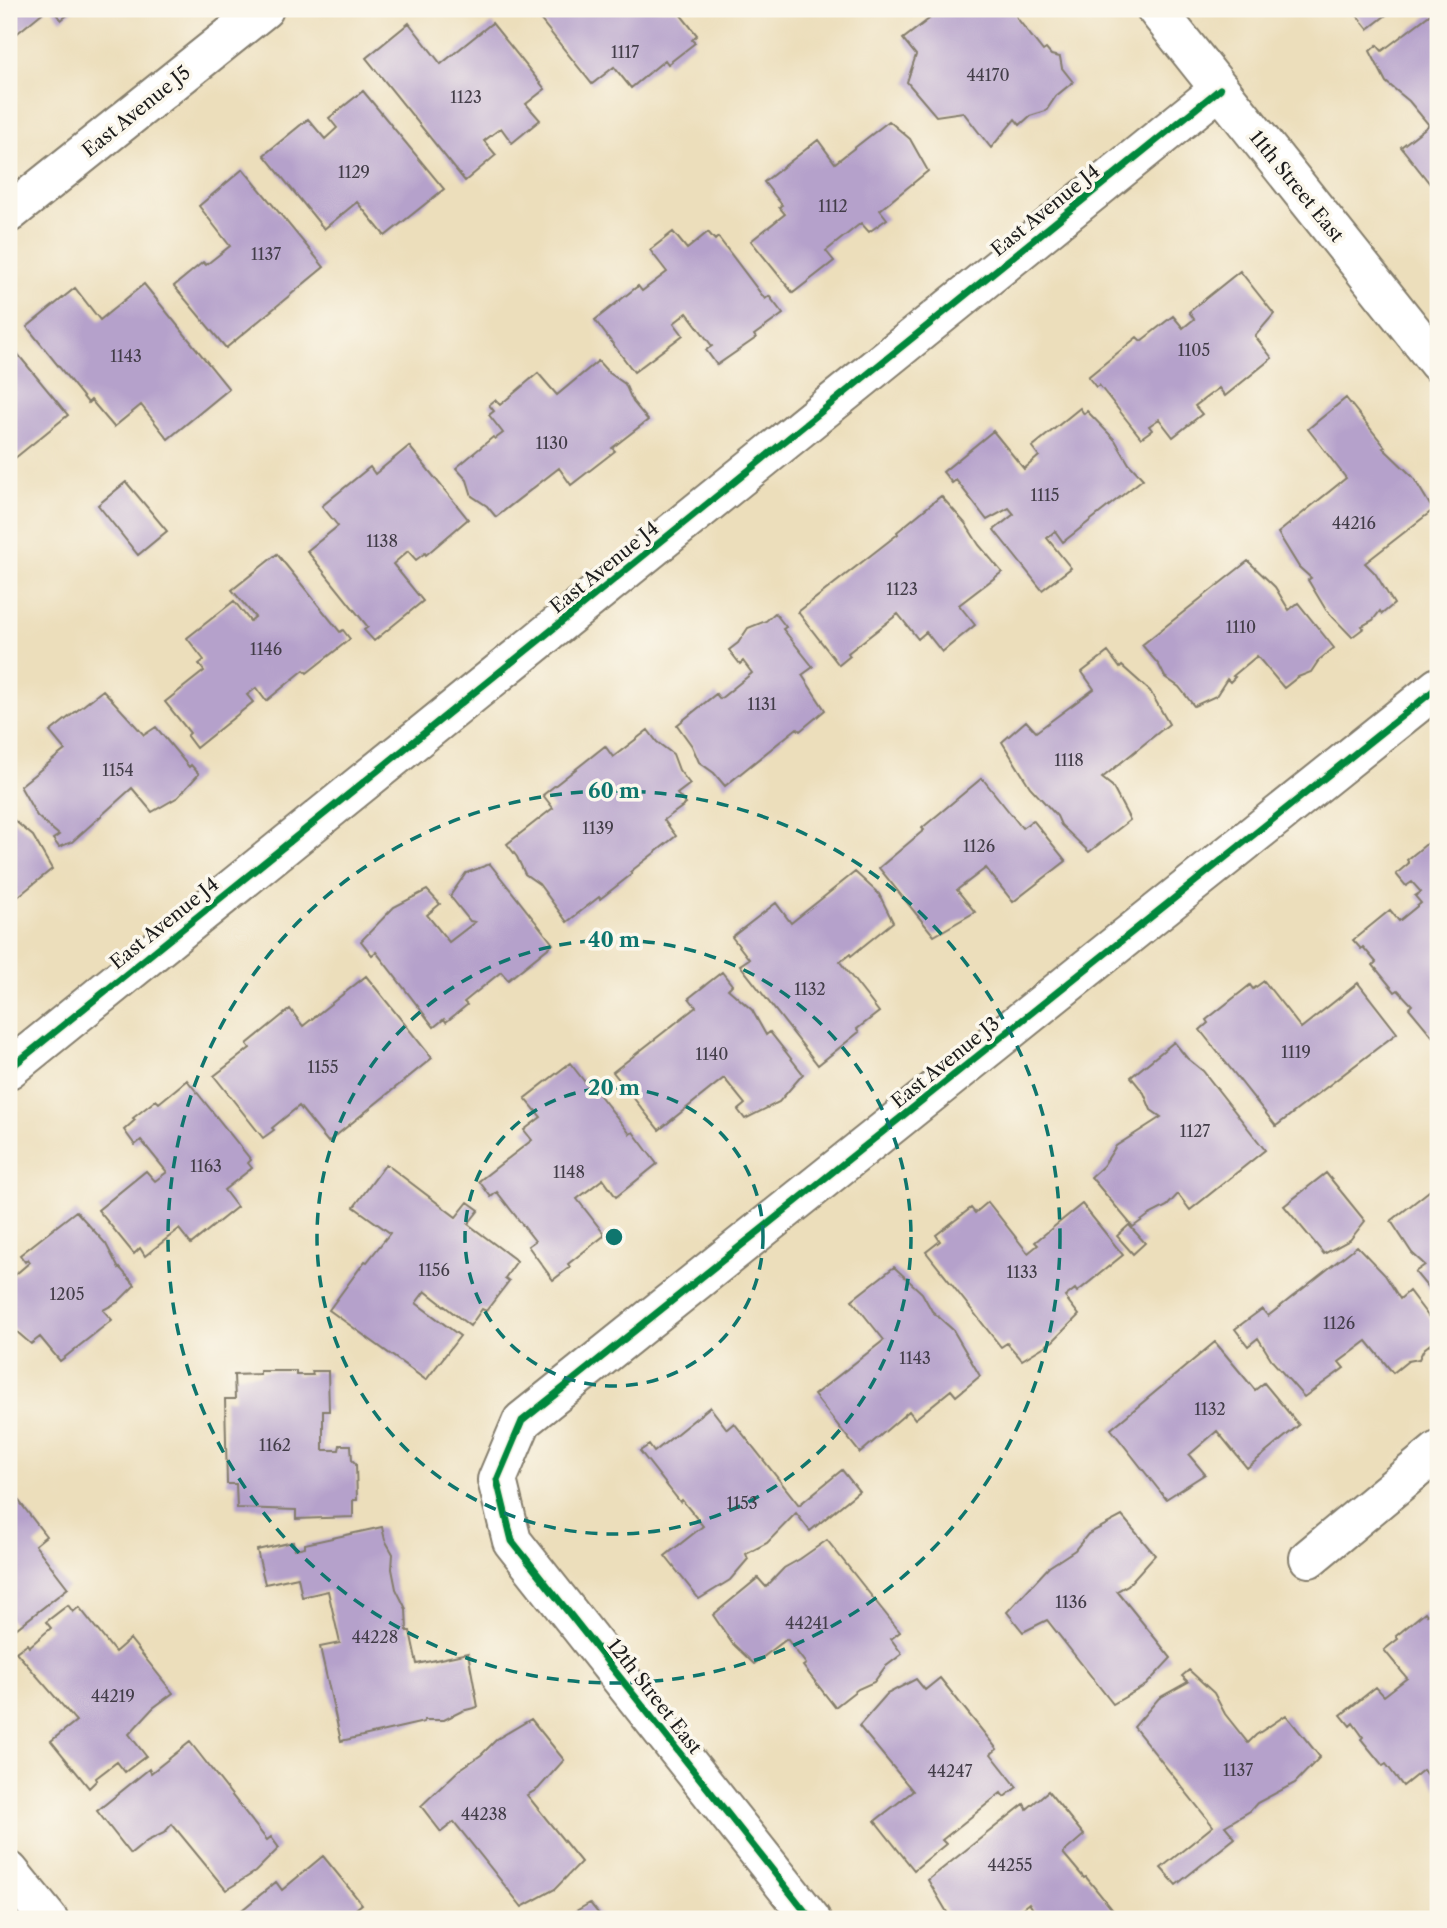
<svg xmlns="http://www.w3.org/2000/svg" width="1447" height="1928" font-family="'Libre Caslon Text',serif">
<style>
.building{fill:#b5a1cb}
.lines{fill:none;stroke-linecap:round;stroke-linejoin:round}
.minor-casing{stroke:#847d6c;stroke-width:42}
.minor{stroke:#fff;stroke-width:38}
.cycleway-casing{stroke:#fbf7ec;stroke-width:11}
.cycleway{stroke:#00873e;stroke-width:7}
.ring{fill:none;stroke:#0f766e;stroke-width:3.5;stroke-dasharray:12 9}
.labels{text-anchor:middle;stroke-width:7;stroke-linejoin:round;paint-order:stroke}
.number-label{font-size:16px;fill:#423d48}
.street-label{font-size:19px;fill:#1c1c1c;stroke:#fbf7ec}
.centre{fill:#0f766e;stroke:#fbf7ec;stroke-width:3.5}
.ring-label{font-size:21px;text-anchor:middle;font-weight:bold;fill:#0f766e;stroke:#fbf7ec;stroke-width:7;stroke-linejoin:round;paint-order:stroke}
</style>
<rect width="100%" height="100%" fill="#fbf7ec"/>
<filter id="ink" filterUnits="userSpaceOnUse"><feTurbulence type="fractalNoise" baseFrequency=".0143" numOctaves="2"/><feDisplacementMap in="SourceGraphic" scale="14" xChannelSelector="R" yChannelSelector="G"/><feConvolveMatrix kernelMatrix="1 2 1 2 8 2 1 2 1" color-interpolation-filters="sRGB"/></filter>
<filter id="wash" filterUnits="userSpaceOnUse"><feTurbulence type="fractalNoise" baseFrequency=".00686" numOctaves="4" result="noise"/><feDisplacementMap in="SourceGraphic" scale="28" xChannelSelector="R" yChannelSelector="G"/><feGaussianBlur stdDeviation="1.57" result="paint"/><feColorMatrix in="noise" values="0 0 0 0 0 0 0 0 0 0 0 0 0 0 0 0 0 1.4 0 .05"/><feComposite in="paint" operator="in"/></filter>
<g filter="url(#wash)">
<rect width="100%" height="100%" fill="#ecdebb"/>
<g id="blocks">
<path class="building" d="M9 9H47L9 40Z
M52 9H75L61 20Z
M532 9H676L697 35 692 40 695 43 668 64 665 60 631 88 614 67 592 84Z
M920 9H1014L1017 18 1043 51 1046 49 1051 55 1060 57 1062 68 1073 82 1056 96 1046 111 1030 116 1020 125 1015 119 991 148 963 112 936 116 907 82 916 55 903 39 929 19Z
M1352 9H1394L1368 29Z
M1432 13 1438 21V194L1401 147 1429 125 1409 101 1386 82 1370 51 1377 45 1382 51Z
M409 23 441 64 492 23 545 89 526 104 540 120 512 143 501 128 484 141 496 155 465 181 366 58Z
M363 91 444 189 385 236 357 202 324 229 264 155 308 119 325 139 337 128 329 118Z
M889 121 910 139 928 171 880 210 887 219 869 232 861 223 826 251 834 261 793 293 751 241 785 214 779 207 782 205 764 182 818 140 835 163Z
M243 169 324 267 226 348 174 286 203 262 206 265 230 246 199 206Z
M673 232 687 249 708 232 715 240 718 237 765 299 769 296 783 314 754 335 756 338 717 365 706 350 712 346 687 313 674 323 683 335 634 372 595 320 638 286 642 291 667 272 650 250Z
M1240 271 1274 314 1255 336 1272 358 1225 396 1219 388 1195 406 1202 414 1173 437 1159 419 1149 426 1152 430 1141 438 1099 385 1096 387 1088 377 1137 337 1141 341 1173 316 1183 328 1194 319 1189 312Z
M144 284 229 389 168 439 141 405 114 427 91 400 88 403 27 327 75 288 100 320Z
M16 352 68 415 9 463V358Z
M598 361 608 372 625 384 633 402 648 420 612 448 615 451 571 485 559 468 496 517 487 506 472 496 467 480 456 468 493 437 495 439 503 433 489 415 494 411 489 405 495 400 500 405 538 373 557 395Z
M1346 398 1385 447 1383 448 1413 477 1433 510 1365 563 1375 573 1394 604 1382 614 1380 611 1373 620 1362 626 1364 628 1352 637 1326 610 1308 580 1311 578 1299 567 1278 533 1346 478 1308 429Z
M1080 408 1084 414 1087 411 1115 440 1129 464 1143 479 1063 542 1055 531 1047 538 1071 568 1042 590 994 530 1014 514 1009 508 987 520 956 480 952 483 943 472 993 431 1024 469 1039 456 1032 447Z
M409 446 468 519 426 555 425 553 416 560 408 551 393 564 423 601 374 641 364 630 368 627 307 551 338 526 322 506 370 467 375 474Z
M126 482 167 531 138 555 98 505Z
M941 496 965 523 979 545 1002 572 959 605 975 625 942 652 926 632 918 639 898 614 848 653 850 656 839 665 798 612 898 534 897 532Z
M277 554 340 632 343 630 350 639 307 673 304 670 266 701 256 688 247 695 253 702 196 748 187 736 190 733 165 702 204 671 199 664 204 660 187 638 234 601 250 621 255 617 232 590Z
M1248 561 1275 587 1289 610 1298 603 1334 648 1319 660 1311 672 1298 677 1284 688 1257 656 1233 676 1235 677 1230 682 1227 679 1216 696 1194 706 1179 687 1165 677 1159 665 1142 645Z
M775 613 786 627 783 629 813 667 802 675 825 710 800 731 797 728 725 786 714 773 699 762 692 746 677 725 716 694 720 699 752 673 743 661 740 664 729 650 738 643 748 628 766 621Z
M1108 652 1120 668 1122 666 1150 691 1169 724 1102 778 1112 786 1130 820 1089 852 1061 825 1057 816 1030 787 1002 742 1026 721 1036 732 1094 689 1082 672Z
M103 690 144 735 156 727 189 767 191 765 199 774 178 797 152 812 132 788 72 842 59 847 53 839 59 835 37 816 20 786 65 750 50 732Z
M648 730 657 742 673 754 679 770 690 784 677 794 686 804 664 820 676 836 630 872 632 874 600 899 599 897 567 922 539 884 525 874 517 857 507 844 553 808 543 795 605 746 613 757Z
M982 778 1022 828 1033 820 1066 861 1013 902 986 868 957 890 975 912 934 936 879 868 924 830 922 828Z
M9 816 33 836 52 869 9 904Z
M1436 836 1438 838V1043L1409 1008 1412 1005 1398 990 1395 992 1373 965 1376 962 1363 947 1361 949 1353 940 1390 910 1399 921 1421 903 1415 896 1421 892 1412 882 1406 886 1396 874 1409 863 1407 860Z
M490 864 553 944 508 980 501 972 464 1002 467 1005 446 1022 444 1019 434 1027 376 952 372 955 361 941 394 907 427 890 440 904 427 915 449 942 475 922 470 921 450 896 466 873Z
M855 872 879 894 893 922 851 956 850 954 840 962 879 1012 857 1029 859 1032 818 1065 740 965 749 959 732 937 776 903 791 923Z
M722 972 732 985 728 989 752 1010 766 1035 770 1032 803 1074 779 1102 745 1119 738 1110 745 1104 724 1078 659 1130 613 1072 696 1007 689 998Z
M366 976 432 1058 328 1142 299 1106 272 1128 274 1130 263 1138 214 1076 250 1048 247 1044 290 1009 303 1026Z
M1264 981 1301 1028 1358 983 1397 1033 1276 1126 1200 1030 1208 1023 1206 1020 1250 985 1253 989Z
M1174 1042 1187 1058 1203 1071 1265 1150 1190 1210 1178 1194 1167 1206 1149 1215 1133 1227 1091 1177 1103 1166 1116 1146 1161 1117 1151 1110 1144 1093 1131 1077Z
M570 1063 591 1090 594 1088 630 1134 633 1132 657 1164 616 1197 603 1179 577 1199 605 1235 568 1264 570 1267 553 1280 528 1246 535 1241 497 1192 491 1197 479 1181 532 1140 524 1130 541 1117 525 1098Z
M187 1080 251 1160 248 1163 252 1168 224 1190 237 1207 191 1244 179 1229 145 1256 140 1248 134 1254 98 1210 146 1171 155 1181 167 1172 141 1140 135 1145 124 1130 135 1120 133 1118 156 1100 159 1103Z
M386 1164 456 1217 468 1202 479 1210 468 1224 517 1261 505 1278 509 1281 486 1311 482 1309 470 1326 425 1291 416 1303 460 1336 426 1380 329 1310 365 1261 367 1262 390 1233 354 1207Z
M1326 1173 1365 1221 1350 1240 1324 1254 1284 1206Z
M1438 1184V1300L1415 1272 1425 1265 1412 1253 1391 1221Z
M988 1202 1028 1253 1038 1245 1035 1242 1082 1204 1123 1255 1077 1292 1075 1289 1065 1297 1079 1315 1053 1341 1022 1360 1007 1343 1001 1347 926 1252 940 1241 936 1235 971 1208 975 1213Z
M76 1211 106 1244 119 1269 120 1268 135 1285 118 1302 103 1310 112 1320 60 1361 40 1337 31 1344 9 1325V1267L15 1275 30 1262 28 1259 25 1262 20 1255Z
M1129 1225 1145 1243 1133 1254 1117 1236Z
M1357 1246 1385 1275 1400 1299 1409 1291 1438 1329V1338L1424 1349 1419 1359 1408 1361 1393 1373 1367 1341 1339 1362 1344 1368 1304 1397 1273 1362 1258 1338 1248 1346 1235 1329 1262 1309 1268 1316Z
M894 1267 922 1293 932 1311 953 1330 980 1376 956 1396 951 1390 915 1419 909 1411 860 1453 814 1395 884 1340 852 1300Z
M1215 1342 1255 1390 1264 1383 1299 1425 1247 1468 1217 1431 1189 1455 1205 1474 1166 1499 1111 1429Z
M260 1371H296V1375H313L312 1371H328L329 1411H323V1450H339L340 1445H351L352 1460 356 1464 357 1500H353V1517L296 1519V1510L237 1508 236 1484H227L225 1399H235L234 1375 260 1374Z
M710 1407 727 1429 734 1423 799 1505 842 1470 859 1491 810 1531 796 1513 767 1543 746 1554 748 1559 730 1580 699 1599 665 1556 703 1526 682 1500 680 1502 640 1451 649 1445 654 1452Z
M9 1488 46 1536 35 1545 68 1588 17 1628 9 1618Z
M1122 1516 1155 1555 1128 1585 1117 1591 1171 1658 1146 1685 1113 1704 1047 1620 1023 1632 1007 1612 1049 1567 1075 1550 1088 1534Z
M382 1527 385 1540 393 1554 392 1569 396 1589 406 1609 407 1631H410L417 1664 468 1653 478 1707 462 1711 444 1720H424V1722L341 1741 320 1647 340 1643 328 1591 302 1597 298 1577 265 1584 257 1550 293 1542 295 1549 305 1547V1544Z
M827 1540 900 1632 891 1639 902 1654 885 1667 874 1682 858 1689 835 1707 803 1666 806 1664 787 1639 754 1664 732 1643 713 1615 758 1578 766 1587 784 1568 800 1559Z
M68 1605 73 1612 79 1607 115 1652 130 1639 173 1693 153 1708 129 1734 146 1756 125 1772 117 1762 96 1778 97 1780 89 1788 51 1741 76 1721 16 1652 27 1644 29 1647 51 1628 46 1622Z
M1438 1607V1789L1423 1770 1403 1786 1386 1764 1383 1766 1361 1739 1363 1737 1353 1723 1350 1726 1341 1715 1376 1687 1384 1696 1407 1678 1384 1650 1398 1639 1396 1636 1425 1612 1427 1615Z
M1189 1670 1214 1693 1225 1714 1248 1743 1256 1735 1286 1715 1320 1757 1295 1783 1257 1803 1250 1811 1225 1826 1235 1838 1176 1885 1161 1868 1213 1826 1134 1727 1159 1698 1188 1682 1182 1676Z
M940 1678 997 1749 991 1754 1017 1787 1004 1797 1001 1793 942 1840 946 1844 914 1870 875 1821 913 1791 859 1726 887 1694 916 1679 925 1690Z
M531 1719 564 1760 538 1789 527 1795 581 1862 555 1889 522 1907 454 1822 441 1832 421 1806 459 1770 481 1755 497 1739Z
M190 1742 267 1840 271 1837 279 1848 255 1872 226 1890 172 1824 164 1833 147 1841 131 1854 97 1811 149 1769 151 1773Z
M1048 1791 1084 1835 1063 1853 1084 1878 1086 1877 1120 1919H1039L1029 1903 1009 1919H951L928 1880 1024 1804 1027 1809Z
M323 1856 362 1904 343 1919H231L276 1882 282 1890Z
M590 1903 603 1919H562Z"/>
</g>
</g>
<g filter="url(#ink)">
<use href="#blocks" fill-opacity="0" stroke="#847d6c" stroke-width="2"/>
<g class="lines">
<defs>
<path id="minor" d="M1156 9 1438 363
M9 213 264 9
M9 1069 1220 89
M1309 1558 1438 1451
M9 1871 48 1919
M811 1919 512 1541 497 1480 522 1421 1438 687"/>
</defs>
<use href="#minor" class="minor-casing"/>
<use href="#minor" class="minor"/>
<defs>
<path id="cycleway" d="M9 1069 1220 89
M811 1919 512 1541 497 1480 522 1421 1438 687"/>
</defs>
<use href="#cycleway" class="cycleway-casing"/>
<use href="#cycleway" class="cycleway"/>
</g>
</g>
<g class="ring">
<circle cx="614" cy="1237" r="149"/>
<circle cx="614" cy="1237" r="297"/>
<circle cx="614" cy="1237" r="446"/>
</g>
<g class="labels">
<g class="number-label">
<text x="625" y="58">1117</text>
<text x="988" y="81">44170</text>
<text x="466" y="103">1123</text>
<text x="354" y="178">1129</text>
<text x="833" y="212">1112</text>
<text x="266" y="260">1137</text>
<text x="1194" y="356">1105</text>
<text x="126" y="362">1143</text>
<text x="552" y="449">1130</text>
<text x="1045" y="501">1115</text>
<text x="1354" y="529">44216</text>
<text x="382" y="547">1138</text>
<text x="902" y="595">1123</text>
<text x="1241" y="633">1110</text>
<text x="266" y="655">1146</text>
<text x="762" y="710">1131</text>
<text x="1069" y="766">1118</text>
<text x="118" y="776">1154</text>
<text x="598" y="834">1139</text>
<text x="979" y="852">1126</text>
<text x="810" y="995">1132</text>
<text x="1296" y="1058">1119</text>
<text x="712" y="1060">1140</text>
<text x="323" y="1073">1155</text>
<text x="1195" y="1137">1127</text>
<text x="206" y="1172">1163</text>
<text x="569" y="1178">1148</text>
<text x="434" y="1276">1156</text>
<text x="1022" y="1278">1133</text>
<text x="67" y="1300">1205</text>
<text x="1339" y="1329">1126</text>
<text x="915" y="1364">1143</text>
<text x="1210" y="1415">1132</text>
<text x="275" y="1451">1162</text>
<text x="742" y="1509">1153</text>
<text x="1071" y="1608">1136</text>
<text x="807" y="1629">44241</text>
<text x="375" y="1643">44228</text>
<text x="113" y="1702">44219</text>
<text x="1238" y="1776">1137</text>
<text x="950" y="1777">44247</text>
<text x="484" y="1820">44238</text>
<text x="1010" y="1871">44255</text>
</g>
<g class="street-label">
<text transform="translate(136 111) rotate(-39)" y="7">East Avenue J5</text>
<text transform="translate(1297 186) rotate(51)" y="7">11th Street East</text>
<text transform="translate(1045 210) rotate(-39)" y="7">East Avenue J4</text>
<text transform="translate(604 567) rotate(-39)" y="7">East Avenue J4</text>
<text transform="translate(164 923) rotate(-39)" y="7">East Avenue J4</text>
<text transform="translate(945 1062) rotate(-39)" y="7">East Avenue J3</text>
<text transform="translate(655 1696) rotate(52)" y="7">12th Street East</text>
</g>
</g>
<circle cx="614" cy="1237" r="10" class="centre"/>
<g class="ring-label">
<text x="614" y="798">60 m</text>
<text x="614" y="947">40 m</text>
<text x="614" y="1095">20 m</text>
</g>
<rect width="1447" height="1928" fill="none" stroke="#fbf7ec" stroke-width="35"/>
</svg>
